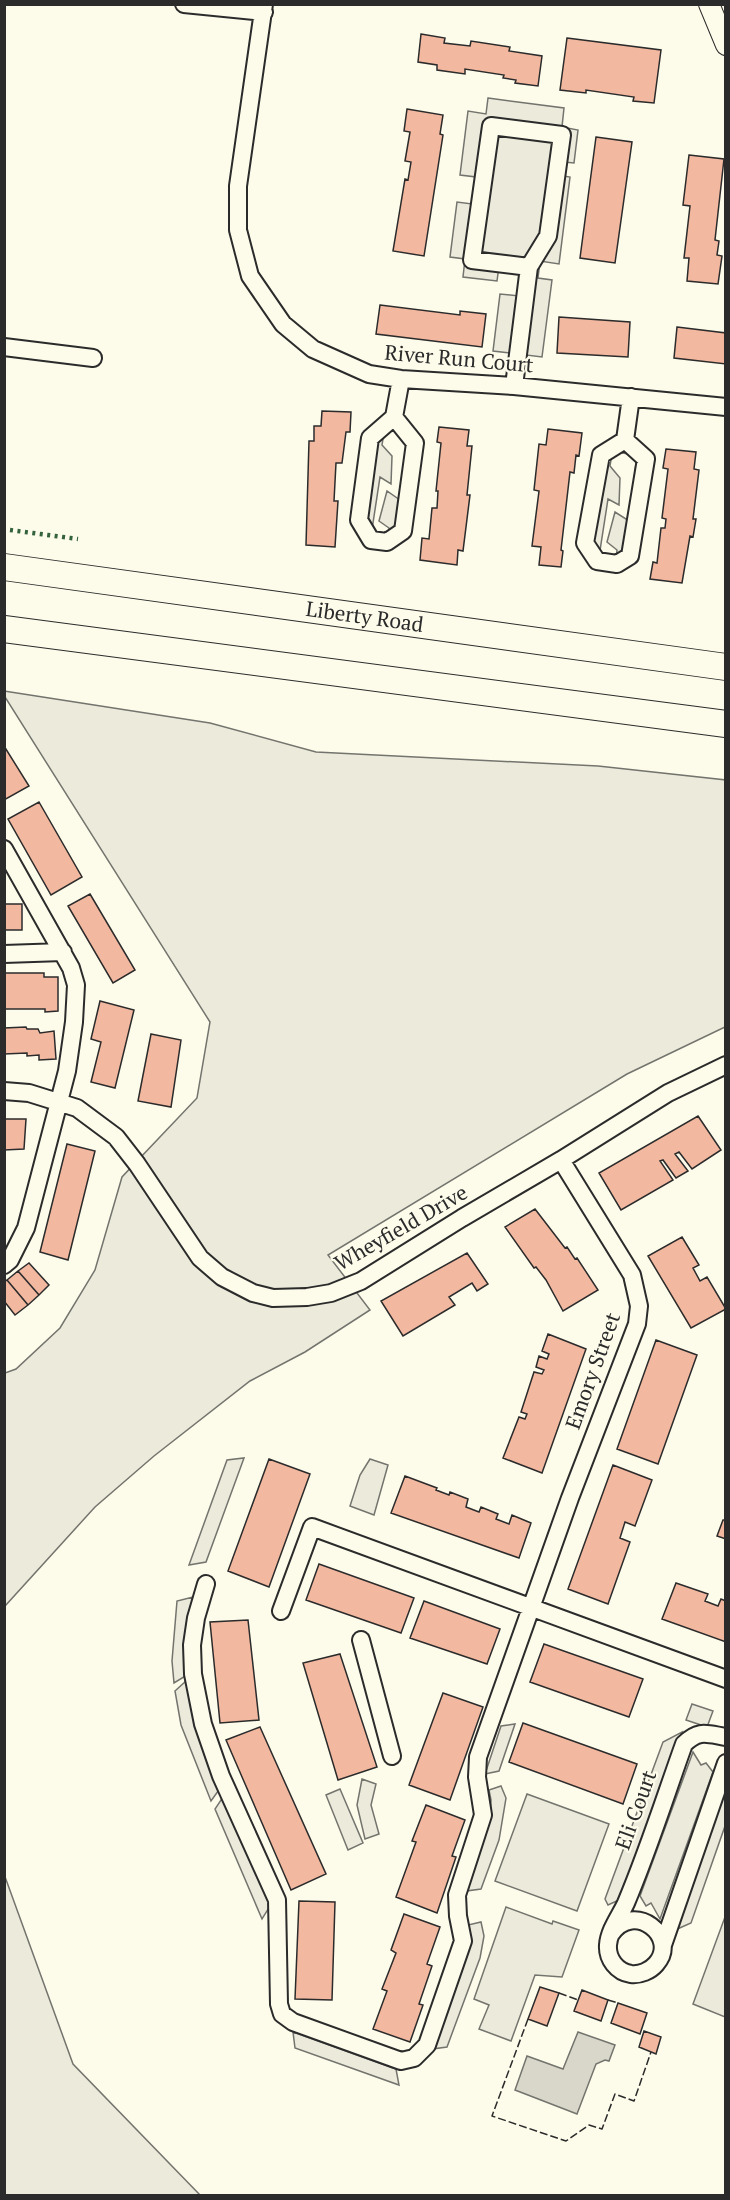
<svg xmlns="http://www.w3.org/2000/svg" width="730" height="2200" font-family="'PT Serif',serif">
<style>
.green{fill:#ecebdb;stroke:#74746e;stroke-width:1.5}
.parking{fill:#eceadb;stroke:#74746e;stroke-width:1.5}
.water{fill:#d8d7c9;stroke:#74746e;stroke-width:1.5}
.building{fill:#f2b8a0;stroke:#2b2b2b;stroke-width:1.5}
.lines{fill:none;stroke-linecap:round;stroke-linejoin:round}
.minor-casing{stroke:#2b2b2b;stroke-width:20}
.tertiary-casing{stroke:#2b2b2b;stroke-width:22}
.primary-casing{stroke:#2b2b2b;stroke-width:28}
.minor{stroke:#fdfbea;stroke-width:16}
.tertiary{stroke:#fdfbea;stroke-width:20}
.primary{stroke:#fdfbea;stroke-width:26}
.hedge{stroke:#34623c;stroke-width:4.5;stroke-dasharray:3 4.5;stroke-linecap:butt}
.fence{stroke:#2b2b2b;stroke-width:1.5;stroke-dasharray:8 3;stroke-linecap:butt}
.labels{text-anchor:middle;stroke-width:4.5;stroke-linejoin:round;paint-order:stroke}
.street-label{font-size:21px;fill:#2b2b2b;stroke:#fdfbea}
</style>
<rect width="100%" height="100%" fill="#fdfbea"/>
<path class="green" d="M4 691 210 723 316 752 598 766 726 780 725 1027 627 1074 328 1255 370 1310 305 1352 250 1381 154 1456 95 1507 5 1606V1373L16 1369 60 1328 95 1270 122 1177 197 1098 210 1022 5 697Z
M370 1459 388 1465 374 1515 350 1506 360 1475Z
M527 1794 609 1824 577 1911 495 1881Z
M4 1874 73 2064 200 2195H5Z
M506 1907 552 1924 553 1921 579 1930 562 1977 535 1975 511 2041 479 2029 489 2005 474 1999Z
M725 1917V2017L693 2004Z"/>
<path class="parking" d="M488 98 564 108 562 127 578 130 574 163 554 161 552 174 570 177 559 264 540 261 538 278 552 280 542 357 493 351 500 294 519 296 522 268 499 266 497 281 463 277 465 259 450 257 457 202 472 204 476 177 460 175 468 111 486 114Z
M388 418 405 419 420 436 406 533 390 545 368 543 356 526 370 431 384 433 382 445 392 456 391 484 380 477 371 536 388 538 389 528 379 521 387 491 400 500 409 433 372 428Z
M616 439 633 440 648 458 635 554 618 567 596 564 584 548 599 452 612 454 610 466 620 478 619 505 608 499 599 557 616 560 617 550 607 542 615 512 629 521 637 455 600 450Z
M244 1458 206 1562 189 1565 227 1460Z
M193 1597 189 1621 187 1675 174 1683 172 1661 177 1601Z
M187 1680 221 1787 211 1801 181 1725 175 1691Z
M692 1704 713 1711 707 1727 686 1720Z
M515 1724 499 1771 485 1774 501 1726Z
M682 1732 619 1900 608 1905 605 1899 663 1742Z
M693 1752 701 1765 706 1763 713 1772 660 1919 651 1903 646 1906 640 1896Z
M362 1779 376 1784 371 1805 379 1834 365 1839 357 1805Z
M501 1786 506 1798 499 1840 481 1889 466 1891 490 1815 491 1800 489 1790Z
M725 1787V1826L691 1923 675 1930Z
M340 1789 363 1843 348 1850 326 1795Z
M225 1794 272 1903 262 1919 215 1809Z
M481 1922 484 1936 480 1958 447 2047 432 2049 470 1943 468 1925Z
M293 2032 396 2069 399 2085 295 2048Z"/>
<path class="water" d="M578 2032 615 2045 609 2061 605 2060 596 2064 577 2114 515 2090 527 2056 563 2069Z"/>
<path class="building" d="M421 34 445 38 444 43 470 46 471 41 510 47 509 51 542 56 538 86 515 83 516 80 503 78 504 75 465 69V74L437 70V65L418 62Z
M567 38 661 50 654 103 633 101 634 97 586 90V93L560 90Z
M407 109 443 115 440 134 443 135 424 256 393 251 405 179 408 180 411 162 405 161 410 132 404 131Z
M596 137 632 142 615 263 580 258Z
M689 155 724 159 715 240 719 241 717 255 722 256 718 284 687 281 689 258H684L690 206 683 205Z
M380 305 460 315V311L486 314 482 347 376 334Z
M559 317 630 322 628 357 557 353Z
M677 327 726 333V364L674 358Z
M322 411 351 412 350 432H346L342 463H336L334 501H338L335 547 306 545 309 441H314V426H321Z
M439 427 469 430 467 446H472L467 495H470L463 551 458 550 457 565 420 560 422 538 429 539 432 508H437L438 491H436L441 443 437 442Z
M548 429 582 433 579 456 576 455 574 473 570 472 561 550 563 551 561 567 539 565 541 547 532 546 539 491 534 490 539 444 546 445Z
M666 449 696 452 694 469 699 470 693 519H696L693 537 690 536 682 583 650 579 653 562 657 563 661 528H665L666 519 662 518 668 469 663 468Z
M4 746 29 786 4 800Z
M39 802 82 877 51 895 8 819Z
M90 894 135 970 113 983 68 906Z
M4 904H22V930H4Z
M4 973H44V977H58V1011L45 1012V1009H4Z
M100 1001 134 1010 115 1088 91 1082 101 1042 91 1039Z
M26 1027 27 1029H38L40 1033 54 1031 56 1059 39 1060V1055L27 1056V1053L4 1054V1028Z
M151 1034 181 1040 171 1107 138 1101Z
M698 1116 721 1150 692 1169 679 1152 675 1154 688 1171 676 1178 663 1160 660 1161 673 1180 621 1210 599 1173Z
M4 1119H26L24 1149 4 1150Z
M67 1144 95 1151 68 1260 40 1252Z
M535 1209 565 1248 567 1247 575 1259 577 1258 598 1290 563 1311 546 1280 536 1267 534 1268 505 1227Z
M682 1237 699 1265 693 1268 700 1281 707 1277 726 1309 691 1328 648 1256Z
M467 1253 488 1284 477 1291 472 1283 449 1297 455 1305 403 1336 381 1301Z
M29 1263 49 1285 39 1295 18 1271Z
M18 1271 39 1295 28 1305 7 1280Z
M7 1280 28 1305 15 1315 4 1301V1282Z
M548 1334 586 1349 542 1473 503 1458 519 1417 525 1419 527 1414 521 1412 534 1372 542 1374 544 1370 536 1367 539 1356 547 1359 549 1354 542 1351Z
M656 1340 697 1355 658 1464 617 1449Z
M269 1459 310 1474 269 1587 228 1571Z
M613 1465 652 1480 635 1526 625 1522 620 1538 630 1542 608 1604 568 1589Z
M405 1476 437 1488 436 1490 449 1495 450 1492 468 1499 466 1507 479 1512 481 1507 498 1514 496 1519 509 1524 512 1515 531 1523 519 1558 391 1513Z
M723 1520H726V1539L717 1536Z
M319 1564 414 1598 401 1633 306 1600Z
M676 1583 708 1594 705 1601 718 1606 721 1599 726 1601V1642L662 1619Z
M424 1601 500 1629 487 1664 410 1638Z
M248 1620 259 1720 220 1723 210 1622Z
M544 1644 643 1679 629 1717 530 1682Z
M340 1654 377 1767 338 1780 303 1663Z
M443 1693 483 1707 450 1800 409 1785Z
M523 1723 637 1764 623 1804 509 1762Z
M260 1727 326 1874 291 1890 226 1740Z
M426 1805 465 1820 452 1856 456 1857 437 1913 396 1897 416 1842 412 1841Z
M299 1901 335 1902 332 2000 295 1999Z
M404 1914 440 1927 427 1964 432 1966 419 2004 423 2005 410 2042 373 2029 387 1991 382 1989 396 1953 391 1950Z
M540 1987 559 1993 547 2026 528 2019Z
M582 1990 608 2000 601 2021 574 2011Z
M618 2003 647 2013 640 2034 611 2023Z
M644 2031 661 2037 656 2054 639 2047Z"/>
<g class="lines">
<defs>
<path id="minor" d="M184 4 264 12
M264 4 238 186V230L250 276 283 324 313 349 369 374 401 379 514 386 726 407
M491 126 562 135 548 236 529 267 472 260Z
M4 347 93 358
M514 386 529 267
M394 417 415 443 403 531 387 542 371 540 359 520 370 438 394 417 401 379
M625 440 646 459 630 556 617 564 597 561 585 543 601 455 625 440 631 397
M4 849 71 968 76 985 74 1022 67 1071 26 1228 10 1260 4 1265
M4 954 63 952
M4 1091 29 1093 77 1108 116 1137 137 1164 200 1258 222 1277 253 1293 273 1298 307 1297 331 1293 361 1281 462 1218 561 1160 668 1093 726 1065
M206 1584 196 1618 192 1645 193 1674 203 1724 221 1776 277 1900 279 2004 282 2014 293 2022 401 2061 414 2058 427 2045 463 1941 458 1916 457 1895 483 1815 477 1777 478 1757 570 1498 637 1324 639 1306 632 1275 561 1160
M281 1611 312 1527 726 1679
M361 1640 392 1756
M611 1934C634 1900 680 1937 656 1964 650 1971 640 1975 631 1974 617 1972 607 1959 608 1945 609 1930 620 1916 626 1903 648 1851 665 1797 684 1744 699 1729 707 1734 726 1737
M663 1945 726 1763"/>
<path id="tertiary" d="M709 4 726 45"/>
<g id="primary">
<path id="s1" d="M4 567 726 667"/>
<path d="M4 629 726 724"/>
</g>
</defs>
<use href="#minor" class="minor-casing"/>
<use href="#tertiary" class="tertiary-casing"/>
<use href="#primary" class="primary-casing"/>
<use href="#minor" class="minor"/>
<use href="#tertiary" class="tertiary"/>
<use href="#primary" class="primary"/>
<path class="hedge" d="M10 530 78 539"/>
<path class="fence" d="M559 1993 578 2000
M608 2000 618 2003
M528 2019 492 2116 566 2141 589 2125 602 2129 615 2094 634 2101 651 2052"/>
</g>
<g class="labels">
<g class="street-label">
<text transform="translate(459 359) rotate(5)" y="7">River Run Court</text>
<text dy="7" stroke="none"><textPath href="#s1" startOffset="364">Liberty Road</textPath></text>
<text transform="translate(401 1228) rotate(-30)" y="7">Wheyfield Drive</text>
<text transform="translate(593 1371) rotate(-70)" y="7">Emory Street</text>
<text transform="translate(636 1810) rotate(-70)" y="7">Eli Court</text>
</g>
</g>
<rect width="730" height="2200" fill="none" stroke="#2b2b2b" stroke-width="12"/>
</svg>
